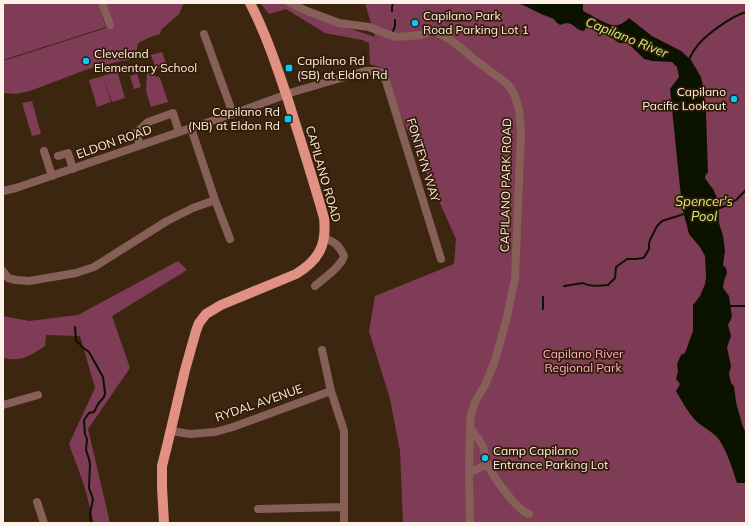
<svg xmlns="http://www.w3.org/2000/svg" width="749" height="526" font-family="Mulish,sans-serif">
<style>
.green{fill:#7f3c57}
.water{fill:#0b1300}
.lines{fill:none;stroke-linecap:round;stroke-linejoin:round}
.stream{stroke:#0b1300;stroke-width:2}
.minor{stroke:#875f59;stroke-width:8}
.major{stroke:#e19084;stroke-width:10}
.poi-dot{fill:#01cbf9;stroke:#331c06;stroke-width:1.5}
.labels{text-anchor:middle;stroke-width:3.5;stroke-linejoin:round;paint-order:stroke}
.poi-label{font-size:12px;fill:#fef1e7;stroke:#331c06;text-anchor:start}
.street-label{font-size:12px;fill:#fef1e7;stroke:#331c06}
.park-label{font-size:12px;fill:#fbb3cc;stroke:#331c06}
.water-label{font-size:13px;font-style:italic;fill:#c9f27f;stroke:#331c06}
</style>
<rect width="100%" height="100%" fill="#3d2610"/>
<path class="green" d="M3 3H98L106 27 3 60Z
M105 3H152L155 4 160 3H184L179 14 161 30 160 34 148 38 138 43 136 53 130 60 121 61 88 69 30 91 16 94 3 93V61L106 28 111 22Z
M260 3H290L336 24 375 37 365 3H746V523H403L400 451 390 399 369 331 375 296 454 264 456 239 400 114 386 69 370 64 369 43 362 40 325 33 286 9 269 14Z
M162 52 167 66 156 69 151 55Z
M117 71 125 98 112 102 103 76Z
M147 72 160 78 168 102 151 107 146 91Z
M137 74 141 87 134 89 130 76Z
M103 76 111 102 97 107 89 80Z
M32 101 41 134 32 136 22 103Z
M178 261 187 270 112 316 130 368 88 429 110 523H94L84 485 69 444 95 388 80 336 46 335 45 346C30 356 21 362 3 358V316L29 321 78 315Z"/>
<path class="water" d="M518 3H583V11C592 15 610 28 618 25 622 24 626 21 629 18L652 36 681 51 691 60 701 77 704 91 706 113 708 173 706 174 705 178 709 184 713 189 719 202V223L723 236 725 251 723 265 726 268 727 273 724 281 723 288 729 296 732 317 728 325 731 336 727 347 731 366 729 374 731 383 734 386 736 402 742 424 746 434V483H737C733 470 726 448 717 437 711 431 701 426 695 420 687 411 682 401 676 391L680 384 676 379 678 371 677 364 681 355 685 353 693 331V305L700 296 705 284 706 277 705 256 700 247 689 234 682 207 670 89 679 77 677 67 672 62 652 61 644 59 628 43H619L609 36 608 32 604 29 598 30 589 27 586 28 584 31C573 30 574 19 560 25L556 22 554 19 541 14 525 6Z"/>
<g class="lines">
<path class="stream" d="M392 11V7L393 3
M393 31 395 26V20
M689 60C691 56 692 52 695 49 703 36 732 16 746 12
M717 209 728 205 736 200 746 190
M564 286 583 283C590 287 600 286 608 285L615 278 616 267 627 259H636L643 258 645 256 649 249V243L651 238 657 226 662 221 684 214
M543 297V309
M729 306H746
M75 327 76 341 80 344 82 347 89 352 103 377 105 393 104 397 98 404 94 412 89 413 84 420 85 434 87 439 86 450 89 459 90 464 89 488 93 499 90 514 91 523"/>
<path class="minor" d="M102 3 110 25
M290 3 307 11 339 23 369 27 387 34 396 37 421 35 433 30 449 39 461 48 475 60 505 82 510 87 515 96 519 109 521 131 515 278 507 317 495 361 485 385 475 402 471 415 470 427 469 473 470 523
M204 34 233 114
M191 128 215 200 230 239
M140 145 136 133 148 122 173 113 179 132
M44 151 52 176
M58 156 68 153 73 169
M3 191 16 188 191 128 233 114 293 92 365 71H375L381 72 386 81 441 259
M3 271 8 278 16 280 29 281 76 273 94 267 167 221 193 208 215 200
M315 286C324 278 341 267 344 256 339 245 335 242 324 238
M322 350 331 391 344 431V523
M3 405 38 395
M171 431 190 434 215 432 233 427 331 391
M487 464C493 476 516 510 529 514
M469 473 487 464 483 446 470 427
M37 502 44 523
M258 509 344 507"/>
<path class="major" d="M164 523 162 487V466L167 446 185 370 196 331 199 323 206 314 221 305 296 274C319 260 327 245 324 218 313 179 300 139 288 100 277 67 266 34 250 3"/>
</g>
<g class="poi-dot">
<circle cx="415" cy="23" r="4"/>
<circle cx="86" cy="61" r="4"/>
<rect x="285" y="64" width="8" height="8" rx="2"/>
<circle cx="734" cy="99" r="4"/>
<rect x="284" y="115" width="8" height="8" rx="2"/>
<circle cx="485" cy="458" r="4"/>
</g>
<g class="labels">
<g class="poi-label">
<text x="423" y="20">Capilano Park<tspan x="423" dy="14">Road Parking Lot 1</tspan></text>
<text x="94" y="58">Cleveland<tspan x="94" dy="14">Elementary School</tspan></text>
<text x="297" y="65">Capilano Rd<tspan x="297" dy="14">(SB) at Eldon Rd</tspan></text>
<text x="726" y="96" text-anchor="end">Capilano<tspan x="726" dy="14">Pacific Lookout</tspan></text>
<text x="280" y="116" text-anchor="end">Capilano Rd<tspan x="280" dy="14">(NB) at Eldon Rd</tspan></text>
<text x="493" y="455">Camp Capilano<tspan x="493" dy="14">Entrance Parking Lot</tspan></text>
</g>
<g class="street-label">
<text transform="translate(114 142) rotate(-19)" y="4">ELDON ROAD</text>
<text transform="translate(423 160) rotate(73)" y="4">FONTEYN WAY</text>
<text transform="translate(323 174) rotate(74)" y="4">CAPILANO ROAD</text>
<text transform="translate(506 185) rotate(-89)" y="4">CAPILANO PARK ROAD</text>
<text transform="translate(259 403) rotate(-19)" y="4">RYDAL AVENUE</text>
</g>
<g class="park-label">
<text x="583" y="358">Capilano River<tspan x="583" dy="14">Regional Park</tspan></text>
</g>
<g class="water-label">
<text transform="translate(627 37) rotate(22)" y="5">Capilano River</text>
<text x="704" y="206">Spencer's<tspan x="704" dy="15">Pool</tspan></text>
</g>
</g>
<rect width="749" height="526" fill="none" stroke="#fef1e7" stroke-width="8"/>
</svg>
